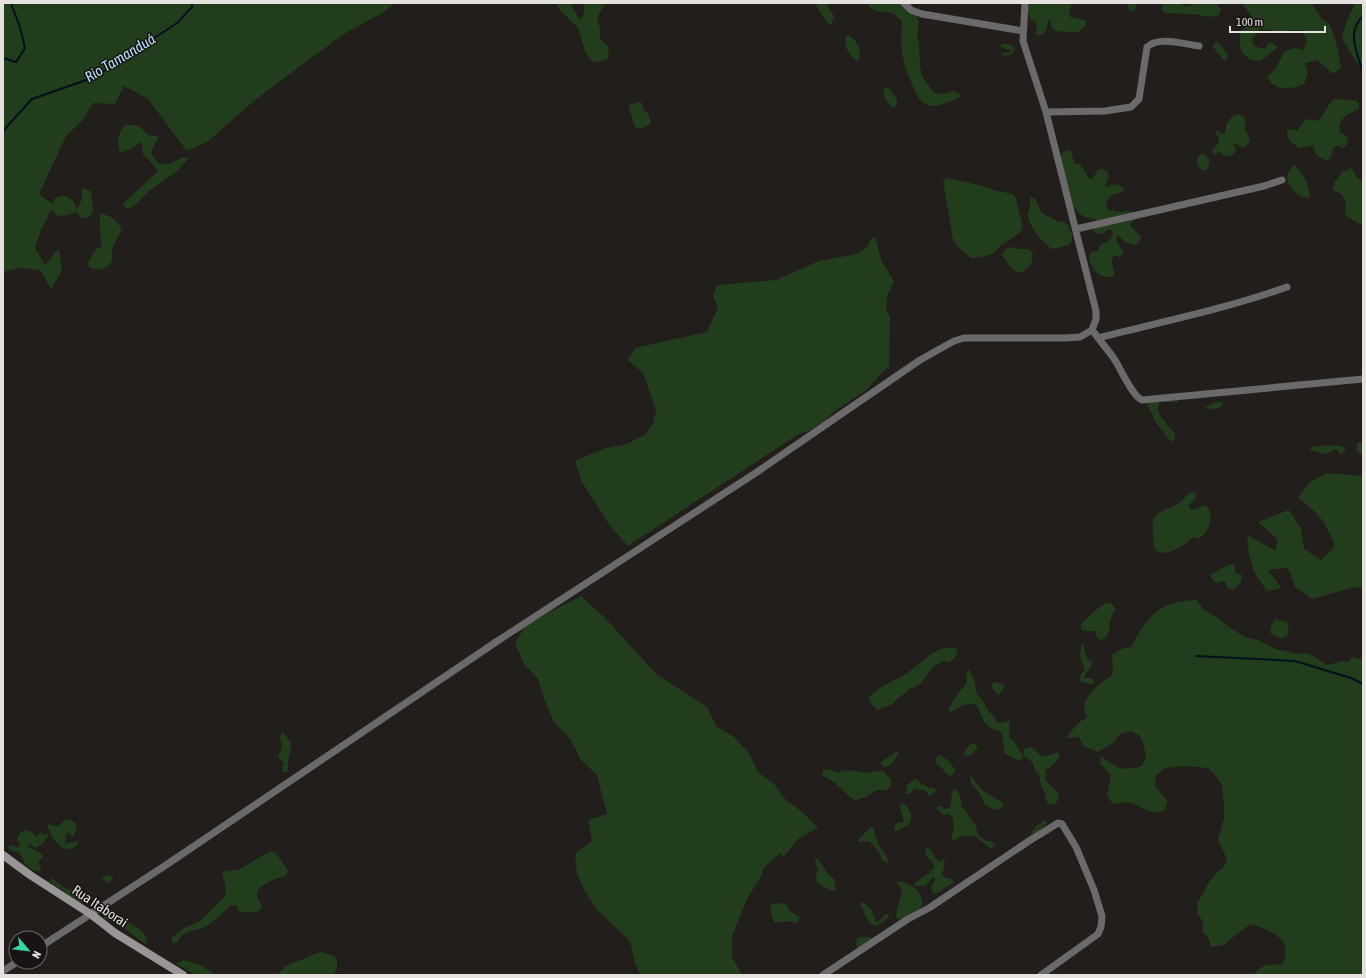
<svg xmlns="http://www.w3.org/2000/svg" width="1366" height="978" font-family="'Asap Condensed',sans-serif">
<style>
.green{fill:#223d1b}
.lines{fill:none;stroke-linecap:round;stroke-linejoin:round}
.stream{stroke:#00121e;stroke-width:2}
.street{stroke:#6c696a;stroke-width:7}
.secondary{stroke:#999495;stroke-width:8}
.labels{text-anchor:middle;stroke-width:3;stroke-linejoin:round;paint-order:stroke}
.street-label{font-size:14px;fill:#e4e1df;stroke:#191413}
.water-label{font-size:15px;font-style:italic;fill:#b2e0f9;stroke:#191413}
</style>
<rect width="100%" height="100%" fill="#221e1c"/>
<path class="green" d="M3 3H395L382 13 344 34 307 61 255 100 207 142 187 151 148 99 124 86 115 104 93 103 82 121 66 136 39 194 53 204 54 199C66 192 73 198 77 209L82 199V188L87 189 91 192 93 209 92 214 87 218H82L76 212 69 215 58 216 51 210 41 230 35 248 45 265 59 248 62 271 51 289 40 270 20 268 3 272Z
M556 3H571L577 16 581 20 583 16 585 3H605L597 18 600 28V39L608 47 609 58 604 61 593 62 586 54 578 28 561 11Z
M815 3H828V7L834 16 831 26 824 18Z
M867 3H902L917 14 919 23 917 34 919 44 920 65 922 76 934 93 944 94 954 91 963 96C956 99 938 107 931 106 919 104 916 93 912 84 901 58 900 49 902 21 899 19 896 16 894 14 883 9 874 16 867 3Z
M1034 3H1070L1071 7 1069 12 1070 17 1086 20V25C1081 31 1077 34 1069 32 1061 30 1060 34 1052 28L1049 18C1046 27 1049 32 1039 36L1035 33 1037 27 1035 21 1030 20 1031 18C1028 15 1027 10 1027 6Z
M1127 3H1137L1135 10 1132 11 1129 10Z
M1166 3H1179C1187 10 1190 4 1197 3 1204 2 1212 3 1218 3L1217 6 1221 9 1219 15 1209 17 1193 14 1165 13 1161 10 1163 4Z
M1242 3H1311L1322 19 1330 25 1337 45 1341 68 1333 74 1317 60 1305 63 1308 73 1304 84C1295 88 1282 91 1273 84 1271 83 1269 79 1267 77L1275 69 1285 51 1294 48 1304 50 1307 40 1302 30H1292L1280 33 1271 30 1260 29 1252 40 1254 46 1264 49 1270 42 1278 47 1261 61 1251 60 1242 53 1240 44V32L1247 25 1252 17Z
M1355 3H1363V72L1361 67 1358 65 1342 38 1346 23Z
M847 35C857 39 863 51 858 61 849 57 842 44 847 35Z
M1216 41 1220 44 1228 56 1225 61C1221 56 1215 51 1213 46Z
M999 44H1007L1014 47 1015 49C1013 55 1007 57 1002 55V53L1010 52 1011 50 1002 48Z
M888 87 897 100V105L893 108C886 102 884 98 883 89Z
M1334 99 1355 100 1359 103V108C1349 115 1337 117 1340 132L1348 138 1347 144 1343 148 1338 146 1333 147 1331 157 1327 161 1318 156 1314 151V146C1309 145 1305 148 1299 148 1293 143 1286 139 1287 130L1292 129 1297 131 1303 122 1308 119 1318 121C1325 116 1326 105 1334 99Z
M641 102 645 112 648 113 651 124 640 129 635 127 628 105Z
M1238 114 1243 116 1246 121 1244 125 1250 140 1248 144 1243 148 1234 143 1236 151 1232 155C1226 157 1223 156 1219 151L1215 155 1212 150 1218 144 1219 138 1216 134 1217 129 1220 133 1225 134C1226 125 1228 117 1238 114Z
M125 125C136 124 142 127 148 135L159 137C152 149 147 152 159 164H169L183 157 188 159 177 171 149 191 133 207 127 209 123 205 126 201 158 171C155 168 152 163 149 160 143 155 141 154 143 146L140 142 131 149 120 153C117 142 117 134 125 125Z
M1067 150 1072 153 1074 164H1079L1086 172 1087 177 1092 179 1098 170 1103 169 1107 171 1109 176 1105 187C1113 185 1118 182 1124 189L1122 193C1112 193 1108 196 1106 206L1109 210C1118 214 1126 209 1135 213L1137 218 1133 221 1130 225 1141 237 1139 242 1135 245 1125 242 1117 234C1115 244 1120 245 1124 253L1120 257 1114 255C1109 265 1115 267 1114 277 1111 277 1106 277 1103 276 1094 274 1089 263 1089 255L1093 251H1098C1099 245 1102 243 1108 242L1113 234 1111 229 1107 230 1103 234 1096 233 1092 230 1095 226 1097 220C1088 218 1080 217 1075 208 1072 203 1072 199 1068 194L1059 158 1062 153Z
M1203 153C1211 158 1211 164 1205 171L1200 169 1197 164C1197 159 1197 155 1203 153Z
M1295 165C1303 173 1310 186 1310 198 1294 199 1277 175 1295 165Z
M1352 168 1357 177 1363 182 1362 225 1353 220 1345 214 1346 204 1342 194 1332 190 1334 183 1342 172Z
M947 178 983 186 997 191 1013 194 1016 198 1023 228C1019 235 1009 240 1001 245 998 248 996 252 992 254 989 256 975 258 971 258L955 244 953 239 943 181Z
M1031 197 1035 199 1042 213 1059 222H1064L1068 225 1072 235V241L1069 245 1058 248 1052 249C1043 243 1029 227 1028 216 1027 212 1030 210 1030 206 1030 202 1029 201 1031 197Z
M101 214C112 215 116 221 122 229 118 239 109 249 113 259 108 269 99 272 89 267 87 258 93 257 96 249L101 247 102 242C99 235 99 221 101 214Z
M875 237 882 262 894 281 887 296 886 310 890 316 889 366 865 391 833 412 824 422 811 430 797 435 628 546 610 526 582 482 575 461 606 448 627 444 646 434 653 424 656 410 643 373 628 360 635 348 707 332 718 308 713 296 717 285 776 280 819 261 857 254 868 247 869 242Z
M1013 247 1018 249H1028L1032 252C1034 262 1029 270 1019 273L1014 270 1008 264 1002 255C1004 250 1007 248 1013 247Z
M1178 400 1177 402H1160C1152 415 1169 424 1175 434V439L1171 442 1155 421 1146 402C1156 403 1168 401 1178 400Z
M1219 401 1223 404 1219 408 1209 409 1205 407Z
M1359 442 1363 443V453L1361 454 1357 452V443Z
M1331 445 1341 446 1346 449 1341 455 1336 449 1326 454 1310 450 1311 447Z
M1327 473 1363 476V588L1355 587 1312 599 1295 587 1288 568 1268 570 1281 588 1267 591 1255 574 1249 555 1247 535 1276 551 1277 539 1258 522 1289 510 1301 528 1304 549 1321 560 1335 546C1325 521 1320 514 1298 498L1310 482Z
M1191 492 1196 493V498L1189 506 1191 510C1197 510 1200 506 1206 505 1215 515 1210 532 1198 539L1193 537C1187 544 1161 562 1154 547 1152 542 1154 537 1153 532 1153 526 1151 521 1155 517 1161 509 1174 508 1179 503 1183 500 1186 496 1191 492Z
M1232 564 1234 566 1236 574H1241L1242 576 1241 582 1234 590 1227 588 1226 583 1224 581 1216 583 1214 582 1210 575C1213 572 1216 572 1219 570 1224 567 1226 565 1232 564Z
M581 596 606 619 656 674 707 707 717 727 734 737 749 753 758 772 774 784 786 800 802 812 818 828 799 838 783 857 780 853 764 868 760 879 748 897 732 936V957L742 975H640L635 963 630 941 598 911 585 892 577 874 575 854 592 841 588 820 607 814 597 775 581 760 571 740 554 722 545 701 538 679 524 664 515 643 526 625Z
M1196 599 1204 610 1220 619 1227 626 1245 637 1258 640 1276 649 1297 654 1308 653 1327 665 1343 661 1348 662 1352 657 1363 660V975H1253C1263 964 1268 964 1282 965 1294 939 1272 931 1250 924L1223 945 1211 947 1208 937 1203 933V922L1197 912 1198 902 1209 882 1215 874 1223 868 1227 859 1218 840 1224 818V807L1222 785 1216 776 1208 768 1187 766 1165 768 1156 776 1155 786 1168 802 1164 811C1147 814 1148 810 1134 804 1127 801 1120 803 1113 804L1107 796 1111 775 1100 764 1101 756C1116 768 1123 772 1142 766L1146 757 1144 746 1140 736 1131 731 1120 734 1113 743 1098 752 1083 746 1079 737 1066 738 1078 723 1087 717C1086 714 1084 710 1084 707 1085 694 1102 682 1112 675L1113 665 1112 655 1121 649 1131 647C1141 628 1152 609 1174 603 1181 601 1189 601 1196 599Z
M1106 603H1111L1115 608C1113 616 1108 621 1110 629L1105 639 1099 640 1096 635V631H1086L1081 629V624L1093 612Z
M1275 619 1287 622 1289 632 1286 636 1281 639 1271 634 1270 628Z
M1083 644 1087 659 1092 661 1091 666 1083 678H1093L1095 683 1090 684 1080 681 1081 674 1085 670C1082 661 1077 653 1083 644Z
M952 647 957 649V654L953 659 949 662 943 661 934 666 920 684 910 689 897 699 893 704 877 710 870 702 869 697 881 687 904 675 914 668 932 653 941 649Z
M969 669 974 679 977 694 984 703 989 712 994 716 996 721 1000 723 1010 721 1009 735 1010 739 1015 742 1023 757 1019 761 1005 753 1001 732C998 730 995 730 991 728 983 724 980 713 977 705 968 702 959 707 951 712L948 710 959 692 966 684 967 679 966 674Z
M994 682 1004 685V687L1000 694H997L991 686Z
M282 732C299 747 286 753 288 771L283 773 282 771 284 763 278 757 282 747 280 737Z
M974 743 978 747 971 755 965 756 964 753 969 745Z
M1029 747 1033 748 1041 756H1047L1058 752 1060 756C1057 762 1051 767 1045 770L1046 781 1059 794 1058 800 1055 804 1049 805 1046 800 1045 794 1040 782V777L1034 768 1033 763 1023 755 1024 750Z
M899 750C897 758 894 763 887 767L882 766 881 762Z
M939 755C946 757 950 763 955 769L954 774 949 776 939 765H937L936 759Z
M828 769 838 773C847 767 857 773 867 773 874 772 877 770 884 771L891 780 890 786 887 790H876L866 797 856 800 851 798 835 783 822 775 823 770Z
M970 773C974 780 979 788 986 793 993 798 999 798 1004 805L1000 809 995 810 985 805 979 792 971 783Z
M915 779 929 788H934L936 791 929 796 925 790H920L915 788 910 794 906 793 907 785Z
M955 789C962 795 960 799 962 808L966 811 971 820 975 824 978 834 986 841H991L995 845 991 849 975 836H963L953 841 951 836 954 830 953 818 949 814 944 815 936 808 940 806 945 809 950 808 952 798 951 793Z
M901 803C906 804 908 807 910 812 915 824 904 827 895 832L894 827C896 823 898 822 903 823L904 821 900 808Z
M70 819 76 824 77 827 74 835 72 836 68 832 66 834 65 844 78 841V844C68 856 56 844 51 835 49 832 49 829 47 826L48 824 58 826 64 821Z
M1045 820 1047 823 1035 834 1031 835C1032 829 1039 823 1045 820Z
M871 827H873C874 833 878 845 882 850 885 855 888 856 888 862L886 863 882 860 878 850 869 841 858 842V840Z
M26 830 32 832 36 837 42 832 41 835 46 834 49 835 42 844 35 848 29 844 28 849 29 847 43 855 42 858 38 861 41 868V871C30 873 23 862 20 853L12 851 8 847 10 845 17 847 20 846 17 837 21 832Z
M927 847C933 851 934 858 939 862L943 859 945 861 942 875 946 878 952 879 954 882 935 894 933 893 931 888 934 883 935 878 933 877 925 886H916L914 884 934 869V864L928 858 925 853Z
M271 851 276 853 288 871 286 876C277 877 263 884 257 891V896L262 907 259 911 248 913 238 911 237 906 231 905C223 912 215 922 205 927 190 933 187 927 177 943H172L171 938 184 928 199 922 226 895 225 884 222 873 226 871 237 870 242 868 251 862Z
M816 858 818 859 828 874 834 879 836 889 832 891 817 883 816 878 818 868 815 864Z
M108 875 113 877 110 882 108 883 101 878Z
M51 878 65 888 78 893 82 901 80 903 51 882 50 880Z
M896 882C908 880 926 894 922 907 915 911 906 920 897 919L896 914 902 889Z
M776 903 786 904C789 913 794 912 800 918L797 923 786 921 775 923C771 916 770 913 771 905Z
M860 903H865L872 911 876 922H878L886 914H889V916C872 936 867 920 860 903Z
M108 911C120 922 138 923 147 938L146 944C132 936 120 921 104 919L103 913Z
M869 937 873 938 861 947 857 948 856 942 858 938Z
M322 952 332 955 337 958V968L333 975H277C284 966 291 963 301 960 308 957 314 953 322 952Z
M183 960 198 964 216 975H196L176 964Z"/>
<g class="lines">
<path class="stream" d="M1363 16C1347 32 1356 48 1361 67L1363 69
M3 58 16 62 25 48 20 27 11 3
M3 131 32 99 95 77 177 23 192 7V3
M1196 656 1295 661 1351 678 1363 684"/>
<path class="street" d="M904 3 911 10 922 14 1023 31
M1046 112 1105 111 1131 107 1139 99 1147 47C1159 36 1183 44 1199 46
M1076 229 1264 186 1282 180
M1092 330C1099 339 1106 348 1113 357 1120 367 1132 396 1142 400L1363 379
M1098 338C1161 322 1225 309 1287 287
M40 947 163 867 496 642 757 472 920 360 954 341 964 338H1064L1080 337 1092 330 1096 319V311L1046 112 1023 41 1025 3
M3 971 17 962
M823 975 908 919 929 908 1029 841 1058 823 1062 824 1076 847 1094 890 1102 916 1101 927 1098 934 1041 975"/>
<path class="secondary" d="M3 855 30 875 92 915 115 933 183 975"/>
</g>
<g class="labels">
<g class="street-label">
<text transform="translate(100 906) rotate(34)" y="5">Rua Itaborai</text>
</g>
<g class="water-label">
<text transform="translate(120 58) rotate(-31)" y="5">Rio Tamanduá</text>
</g>
</g>
<rect width="1366" height="978" fill="none" stroke="#e4e1df" stroke-width="8"/>
<g transform="translate(28 950) rotate(118)"><circle r="19" fill="#191413" stroke="#6a6665"/>
<path d="M0-3L7 15L0 10L-7 15Z" fill="#37d4a6"/>
<text y="-6" font-size="11" font-weight="bold" text-anchor="middle" fill="#e4e1df">N</text>
</g>
<path d="M1230 26v6h95v-6" fill="none" stroke="#e4e1df" stroke-width="2"/>
<text x="1236" y="26" font-size="12" fill="#e4e1df" stroke="#191413" stroke-width="3" paint-order="stroke">100 m</text>
</svg>
